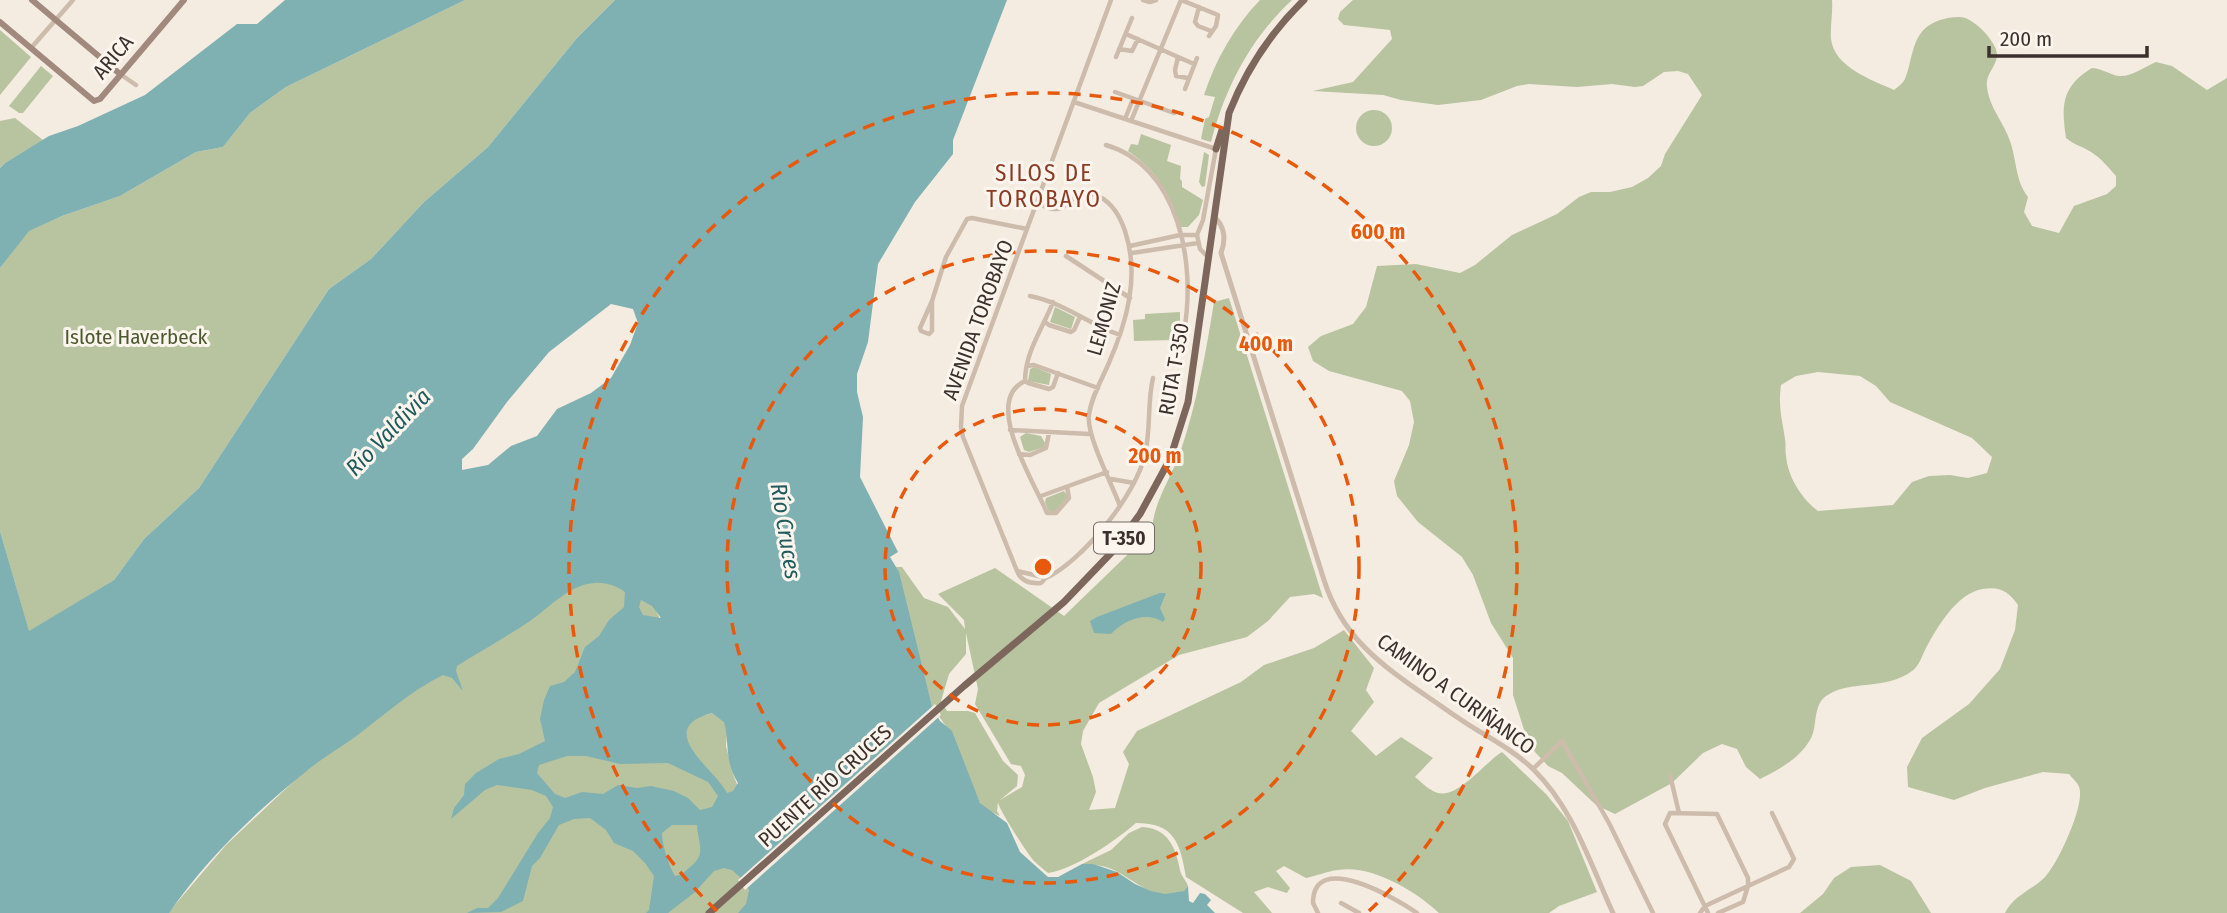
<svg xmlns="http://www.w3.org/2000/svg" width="2227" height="913" font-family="'Fira Sans Condensed',sans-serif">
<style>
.green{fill:#b8c4a0;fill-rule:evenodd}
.water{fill:#7fb0b2;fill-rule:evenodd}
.pier{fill:#f4ebe1}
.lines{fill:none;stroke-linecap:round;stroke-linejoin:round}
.minor{stroke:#cdbbac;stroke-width:4.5}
.tertiary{stroke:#cdbbac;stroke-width:5}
.secondary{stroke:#a18a7d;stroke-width:6}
.primary{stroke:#7d675c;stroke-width:7}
.ring{fill:none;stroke:#e8590c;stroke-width:3.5;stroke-dasharray:12 9}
.labels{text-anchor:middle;stroke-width:6;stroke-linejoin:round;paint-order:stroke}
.shield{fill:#fbf5ee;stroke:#756b66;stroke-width:2}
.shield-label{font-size:19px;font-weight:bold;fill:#3b302b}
.street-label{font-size:21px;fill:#3b302b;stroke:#fbf5ee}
.park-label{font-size:21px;fill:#4a5a2e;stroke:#fbf5ee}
.neighbourhood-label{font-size:23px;letter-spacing:2px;fill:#8c3b22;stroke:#fbf5ee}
.water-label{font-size:23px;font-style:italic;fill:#1f5a5e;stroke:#fbf5ee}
.centre{fill:#e8590c;stroke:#fbf5ee;stroke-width:3.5}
.ring-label{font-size:21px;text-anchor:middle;font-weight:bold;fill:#e8590c;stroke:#fbf5ee;stroke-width:6;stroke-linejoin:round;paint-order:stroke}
</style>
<rect width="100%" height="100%" fill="#f4ebe1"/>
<path class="green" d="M465 0H615L577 38 488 147 424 202 371 259 329 289 199 488 144 539 114 580 29 632 0 531V268L28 231 62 216 120 196 196 152 223 147 250 113 286 87Z
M1260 0H1292C1250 39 1225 88 1211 142L1201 139 1205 119 1209 117 1215 97 1204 95C1216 59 1234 27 1260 0Z
M1353 0H1832C1833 13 1830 27 1831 39 1834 67 1872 80 1894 90 1898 87 1903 83 1905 79 1913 60 1911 34 1933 23 1940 19 1957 15 1965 18 1976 21 1999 44 1997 57 1995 68 1985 75 1987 87 1989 107 2004 123 2010 141 2017 161 2015 180 2028 197L2024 212 2032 226 2059 233 2074 206 2107 194 2116 186V176C2108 167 2101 158 2091 152 2082 146 2074 145 2066 138 2061 105 2062 86 2092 68 2103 69 2111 75 2119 76 2132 77 2144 67 2156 62L2172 66 2207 90 2227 78V913H2005C2014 895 2031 891 2045 877 2057 865 2086 804 2079 787 2078 783 2072 778 2069 774L2043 772 1985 788 1954 800 1908 787 1907 767 1922 738 1969 704 2000 669 2015 630 2018 605C2009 592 2000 586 1983 589 1957 593 1938 626 1926 648 1922 656 1919 666 1912 671 1885 691 1851 679 1826 696 1812 706 1818 728 1810 740 1799 759 1778 770 1760 779L1746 767 1737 749 1722 744 1703 753 1672 783 1615 814 1596 805 1562 773 1548 766 1535 752 1526 736 1513 695V658L1491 623 1473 575 1462 557 1418 522 1397 496 1394 481 1409 445 1414 422 1410 401 1402 391 1329 371 1313 361 1308 347 1321 336 1353 324 1366 307 1377 266 1416 264 1460 273 1475 265 1512 235 1557 214 1579 197 1591 192H1610L1632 187 1648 178 1661 166 1665 154 1702 95 1688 74 1678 71 1664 72 1643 86 1635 87 1612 84 1577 87 1529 84 1517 86 1481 100 1438 105 1401 100 1383 95 1313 91 1353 82 1392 39 1390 30 1344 25 1338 19 1340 12ZM1818 372 1860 376 1876 386 1890 402 1972 438 1992 457 1987 473 1968 478 1950 475 1929 476 1912 482 1893 505 1818 511C1801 498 1788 477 1786 456 1785 450 1786 445 1785 439 1782 418 1778 407 1781 385L1796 376Z
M0 30 31 57 0 95Z
M41 66 53 76 23 113H19L9 106Z
M1356 128a18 18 0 1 1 36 0a18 18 0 1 1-36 0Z
M15 118 43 140 5 163 0 168V121Z
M1141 134 1171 145 1167 161 1181 166 1180 179 1182 181V187L1203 200 1199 215 1188 227H1181C1168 193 1159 172 1128 151L1131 144 1138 145Z
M1204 152 1209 155 1205 186 1202 187 1199 182Z
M1229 298 1323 598 1314 594 1290 597 1268 621 1247 637 1179 655 1099 703 1083 731 1081 744 1093 777 1096 792 1089 810 1115 808 1129 764 1123 752 1137 731 1241 682 1264 665 1314 648 1344 630 1374 668 1366 690 1374 702 1351 731 1376 756 1401 737 1433 758 1415 777C1421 782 1430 791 1438 793 1459 798 1485 762 1502 752L1546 794 1568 821 1597 892 1559 906 1549 913H1439C1416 891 1371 864 1338 870 1327 871 1317 876 1306 878L1284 866 1276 871 1290 888 1287 893 1268 887 1254 892 1272 913H1243L1186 877C1180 842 1174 823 1136 823 1115 841 1075 869 1048 873 1043 869 1038 865 1034 861 1028 855 998 808 998 802L997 811 1000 816 987 810 980 803 945 725 932 706 896 567H902L924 598 948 607 965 629 964 620 938 594 995 568 1064 616 1152 531C1153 502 1172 477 1181 450 1197 402 1206 352 1214 302ZM966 633 978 689 975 704 1011 764 1021 766 1025 775 1022 787 1000 800 1017 786 1018 775 1003 761 975 713 968 711H947L941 701 949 674 966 654Z
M1055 307 1075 317 1071 329 1050 322Z
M1180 312V322H1173L1174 340 1134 341 1133 320 1145 319V314Z
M1034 367 1051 374 1049 385 1028 381 1030 369Z
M1026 433 1041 436 1045 443 1044 447 1029 452 1024 450 1020 437Z
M1064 491 1068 497 1055 512H1049L1045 502 1046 498Z
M600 576 648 594 706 715 712 713 724 721 727 732 726 746 734 777 792 913H168L226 845 312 764 409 695 581 582Z
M1142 827C1168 828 1176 848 1180 870 1181 876 1186 880 1188 886L1184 891C1155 902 1139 883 1116 871 1106 866 1094 864 1082 864L1111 850 1129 833Z
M1880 865 1911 881 1931 913H1800L1823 894 1834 878 1851 867Z"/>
<path class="water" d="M285 0H465L286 87 250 113 223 147 196 152 120 196 62 216 29 231 0 268V168L5 163 49 136 78 126 145 95 237 24H257Z
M615 0H1007L953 140V154L915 202 878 264 868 342 857 374V392L863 417 860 477 898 552 890 557 899 572 932 706 940 721 952 731 980 803 1007 823 1020 852 1048 877H1058L1082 864H1093L1117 872 1135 884 1151 891 1165 894 1184 891 1188 886 1189 901 1193 903 1200 893 1205 894 1211 900 1207 905 1215 913H738L746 904 749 890 743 880 732 870 724 868 714 871 695 892 668 913H646L649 910 654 876 645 863 633 851 614 843 606 830 590 818 574 819 559 825 540 858 532 866 523 901 501 912 467 913 477 908H488L498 898 538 833 550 818 553 807 546 796 532 790 497 785 485 790 451 819 454 808 464 795 465 784 476 773 499 759 519 754 545 741 540 719 544 700 550 686 564 682 575 672 585 647 599 636 609 620 624 607 625 592C617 586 605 582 595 583 570 584 550 607 530 621 506 637 481 651 457 666L456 671 463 691 452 678 443 675C411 691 384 715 355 737 338 749 319 760 303 774 254 813 205 861 169 913H0V531L29 631 114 580 144 539 199 488 329 289 371 259 424 202 488 147 577 38ZM611 304 633 309 638 323 630 345 611 378 591 393 557 409 537 436 511 446 488 465 462 470V459L473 449 507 402 549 352ZM641 600 652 606 661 618 643 615 639 607ZM712 713 724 722C730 745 724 760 738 783L733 791 727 793C716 770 652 729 712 713ZM567 756H586L620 764 668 763 708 782 718 796 712 807 700 810 688 798 674 791 651 786 637 788 618 785 603 794 582 792 565 798 555 794 537 773 539 765ZM672 825H697C698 844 707 854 690 867 684 872 683 875 675 876 669 866 662 845 662 833Z
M1160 593H1166L1160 608 1165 619 1163 622C1147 611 1124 620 1111 634L1094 633 1090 621 1097 617Z"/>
<path class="pier" d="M935 704 941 715 745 890 738 880Z"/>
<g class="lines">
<path class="minor" d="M1143 0 1150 2 1156 0
M1181 0 1218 15 1216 26 1209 36
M1199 7 1195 22 1198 26 1211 31
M1126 34 1194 64
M31 48 73 0
M1119 49 1132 51 1138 39
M1116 57 1132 18
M1178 57 1175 70 1176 76 1188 78
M120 74 136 85
M1185 89 1197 58
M1115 92 1174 113
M1074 102 1216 149 1203 220 1197 235 1200 249 1208 257
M1125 119 1133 99
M1131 121 1181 0
M1106 145C1180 167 1196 265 1184 331
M1037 203C1043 206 1050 210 1057 209 1072 208 1074 184 1100 197 1113 204 1120 216 1125 231 1140 276 1127 322 1108 365 1101 381 1091 398 1089 415 1086 435 1112 484 1120 506
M1130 246 1180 235H1197
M1132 253 1198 243
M1066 256 1130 298
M1030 296C1062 302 1089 324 1120 335
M932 301V331L929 334 921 331 920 328 932 301 946 257 967 219 972 218 1027 229
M1053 302C1043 328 1025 352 1025 381 981 401 1036 485 1047 513H1056L1069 498 1067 487
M1045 322 1049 325 1071 332 1074 330 1080 317
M1027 366 1034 365 1098 388
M1025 381 1028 383 1049 389 1053 387 1058 373
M1010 430 1090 434
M1019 454 1030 455 1046 448 1049 433
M1111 479 1134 483
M1041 496 1107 472
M1017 571 963 437 961 427 962 406 1111 0
M1017 571 1043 577 1044 580 1041 583C1030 584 1021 581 1017 571Z
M1044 579C1081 563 1137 494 1145 454 1151 429 1147 404 1153 378
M1533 769 1562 741 1609 823 1653 913
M1670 775 1679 813
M1341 903 1359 913
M1318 913 1313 903C1313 849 1397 899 1417 913
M1700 913 1705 906 1748 886 1743 902 1718 913
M1708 913 1665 824 1670 813 1717 814 1748 878V886L1789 867 1794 859 1772 813"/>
<path class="tertiary" d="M1214 217C1225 226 1226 240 1221 253L1324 580C1342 637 1381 665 1428 697 1444 708 1460 720 1477 730 1497 742 1516 753 1533 769 1573 808 1590 863 1613 913"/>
<path class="secondary" d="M32 0 120 74
M0 22 94 101 100 99 184 0"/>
<path class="primary" d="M1216 149 1222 130
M709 913 964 686 1064 602 1112 552 1140 514 1170 459 1188 402 1229 113C1246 70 1271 32 1304 0"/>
</g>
<g class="ring">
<circle cx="1043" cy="567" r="158"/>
<circle cx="1043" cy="567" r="316"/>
<path d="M717 911A474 474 0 1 1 1369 911"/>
</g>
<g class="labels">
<rect class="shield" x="1094" y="522.5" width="60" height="31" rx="5"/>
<g class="shield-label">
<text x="1124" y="545">T-350</text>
</g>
<g class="street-label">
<text transform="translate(113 57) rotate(-50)" y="7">ARICA</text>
<text transform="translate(1104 319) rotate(-74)" y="7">LEMONIZ</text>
<text transform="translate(978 320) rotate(-70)" y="7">AVENIDA TOROBAYO</text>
<text transform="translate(1174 369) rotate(-80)" y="7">RUTA T-350</text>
<text transform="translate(1456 694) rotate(36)" y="7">CAMINO A CURIÑANCO</text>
<text transform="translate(825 786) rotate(-42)" y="7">PUENTE RÍO CRUCES</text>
</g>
<g class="park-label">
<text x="136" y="344">Islote Haverbeck</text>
</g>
<g class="neighbourhood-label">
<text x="1044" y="181">SILOS DE<tspan x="1044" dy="26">TOROBAYO</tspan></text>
</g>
<g class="water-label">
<text transform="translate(388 432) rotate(-46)" y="8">Río Valdivia</text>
<text transform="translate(786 531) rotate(81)" y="8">Río Cruces</text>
</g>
</g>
<circle cx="1043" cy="567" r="10" class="centre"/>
<g class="ring-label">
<text x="1378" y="239">600 m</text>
<text x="1266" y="351">400 m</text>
<text x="1155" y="463">200 m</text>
</g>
<path d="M1989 46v10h158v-10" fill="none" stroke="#3b302b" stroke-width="3.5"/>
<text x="2000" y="46" font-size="21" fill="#3b302b" stroke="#fbf5ee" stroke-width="5" paint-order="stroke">200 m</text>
</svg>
